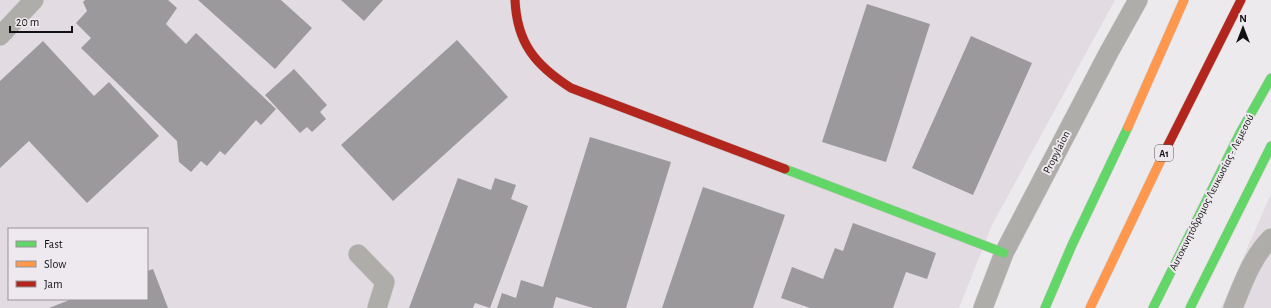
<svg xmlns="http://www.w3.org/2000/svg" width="1271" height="308" font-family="'Alegreya Sans',sans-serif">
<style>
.built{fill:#e2dbe1;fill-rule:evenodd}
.building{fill:#9c999c}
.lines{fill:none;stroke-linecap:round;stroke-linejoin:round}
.street-casing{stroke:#c9c8c9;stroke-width:20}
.fast-casing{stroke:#c9c8c9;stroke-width:10}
.slow-casing{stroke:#c9c8c9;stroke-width:10}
.jam-casing{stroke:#c9c8c9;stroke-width:10}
.street{stroke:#aeada9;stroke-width:19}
.fast{stroke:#63d668;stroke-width:9}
.slow{stroke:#ff974d;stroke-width:9}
.jam{stroke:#b3261e;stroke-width:9}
.labels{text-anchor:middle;stroke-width:4;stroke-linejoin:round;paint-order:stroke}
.shield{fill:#eee9ee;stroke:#555255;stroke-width:1}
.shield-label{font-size:10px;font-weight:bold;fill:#131213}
.street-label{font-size:11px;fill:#131213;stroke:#eee9ee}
</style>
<rect width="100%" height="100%" fill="#edeaed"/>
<path class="built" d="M0 0H1115L992 225 959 308H0ZM9 229H147V299H9Z
M1271 194V308H1221Z"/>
<path class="building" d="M85 0H168L177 8 166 24 186 44 196 33 276 109 261 125 256 120 225 155 220 151 207 166 201 161 191 172 179 162 177 141 81 48 91 38 76 23 87 11 83 2Z
M198 0H281L312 28 275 69Z
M341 0H383L364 21Z
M867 4 930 24 886 162 822 142Z
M971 36 1032 63 973 195 912 168Z
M457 40 508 97 393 201 341 145Z
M43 41 94 96 109 82 159 136 87 203 29 141 0 168V81Z
M294 69 327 105 320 112 326 119 312 132 307 127 300 133 265 95Z
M590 137 671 162 626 308H593L556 297 553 308H497L502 293 516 298 521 280 543 287Z
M458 178 491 190 495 178 516 185 511 199 528 206 490 308 475 303 473 308H409Z
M703 187 785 215 753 308H662Z
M853 223 936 253 927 279 906 272 893 308H810L781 298 792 267 823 279 835 248 843 251Z
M153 269 168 308H49L72 299H147V271Z"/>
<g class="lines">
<defs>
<path id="street" d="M0 36 34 0
M358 254 385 282 377 308
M983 308 1004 253 1109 52 1138 0
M1233 308C1243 283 1252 257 1271 238"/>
<path id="fast" d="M785 169 1004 253
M1045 308 1072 245 1128 127
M1153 308 1240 133 1271 78
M1190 308 1271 146"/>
<path id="slow" d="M1128 127 1184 0
M1090 308 1168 145"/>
<path id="jam" d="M515 0C517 43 535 65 571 88L785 169
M1168 145 1241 0"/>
</defs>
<use href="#street" class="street-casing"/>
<use href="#fast" class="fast-casing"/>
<use href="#slow" class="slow-casing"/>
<use href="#jam" class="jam-casing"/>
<use href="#street" class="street"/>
<use href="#fast" class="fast"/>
<use href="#slow" class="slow"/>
<use href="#jam" class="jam"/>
</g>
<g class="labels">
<rect class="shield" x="1155" y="145" width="18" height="16" rx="3"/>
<g class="shield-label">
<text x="1164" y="157">A1</text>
</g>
<g class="street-label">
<text transform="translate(1056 152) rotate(-63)" y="4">Propylaion</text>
<text transform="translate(1211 192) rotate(-63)" y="4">Αυτοκινητόδρομος Λευκωσίας - Λεμεσού</text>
</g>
</g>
<rect x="8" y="228" width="140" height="72" fill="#eee9ee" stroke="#969396"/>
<rect x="16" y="241" width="20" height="6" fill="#63d668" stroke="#969396"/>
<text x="44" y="248" font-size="12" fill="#131213">Fast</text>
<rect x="16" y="261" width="20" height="6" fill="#ff974d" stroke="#969396"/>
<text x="44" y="268" font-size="12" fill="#131213">Slow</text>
<rect x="16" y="281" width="20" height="6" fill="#b3261e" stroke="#969396"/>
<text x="44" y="288" font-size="12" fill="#131213">Jam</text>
<g transform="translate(1243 28)" stroke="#eee9ee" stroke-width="3" paint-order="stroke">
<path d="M0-3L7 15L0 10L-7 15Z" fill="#131213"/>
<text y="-6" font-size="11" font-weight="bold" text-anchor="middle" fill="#131213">N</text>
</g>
<path d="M10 26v6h62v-6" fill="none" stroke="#131213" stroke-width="2"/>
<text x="16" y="26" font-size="12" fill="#131213" stroke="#eee9ee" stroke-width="3" paint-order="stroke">20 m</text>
</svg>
